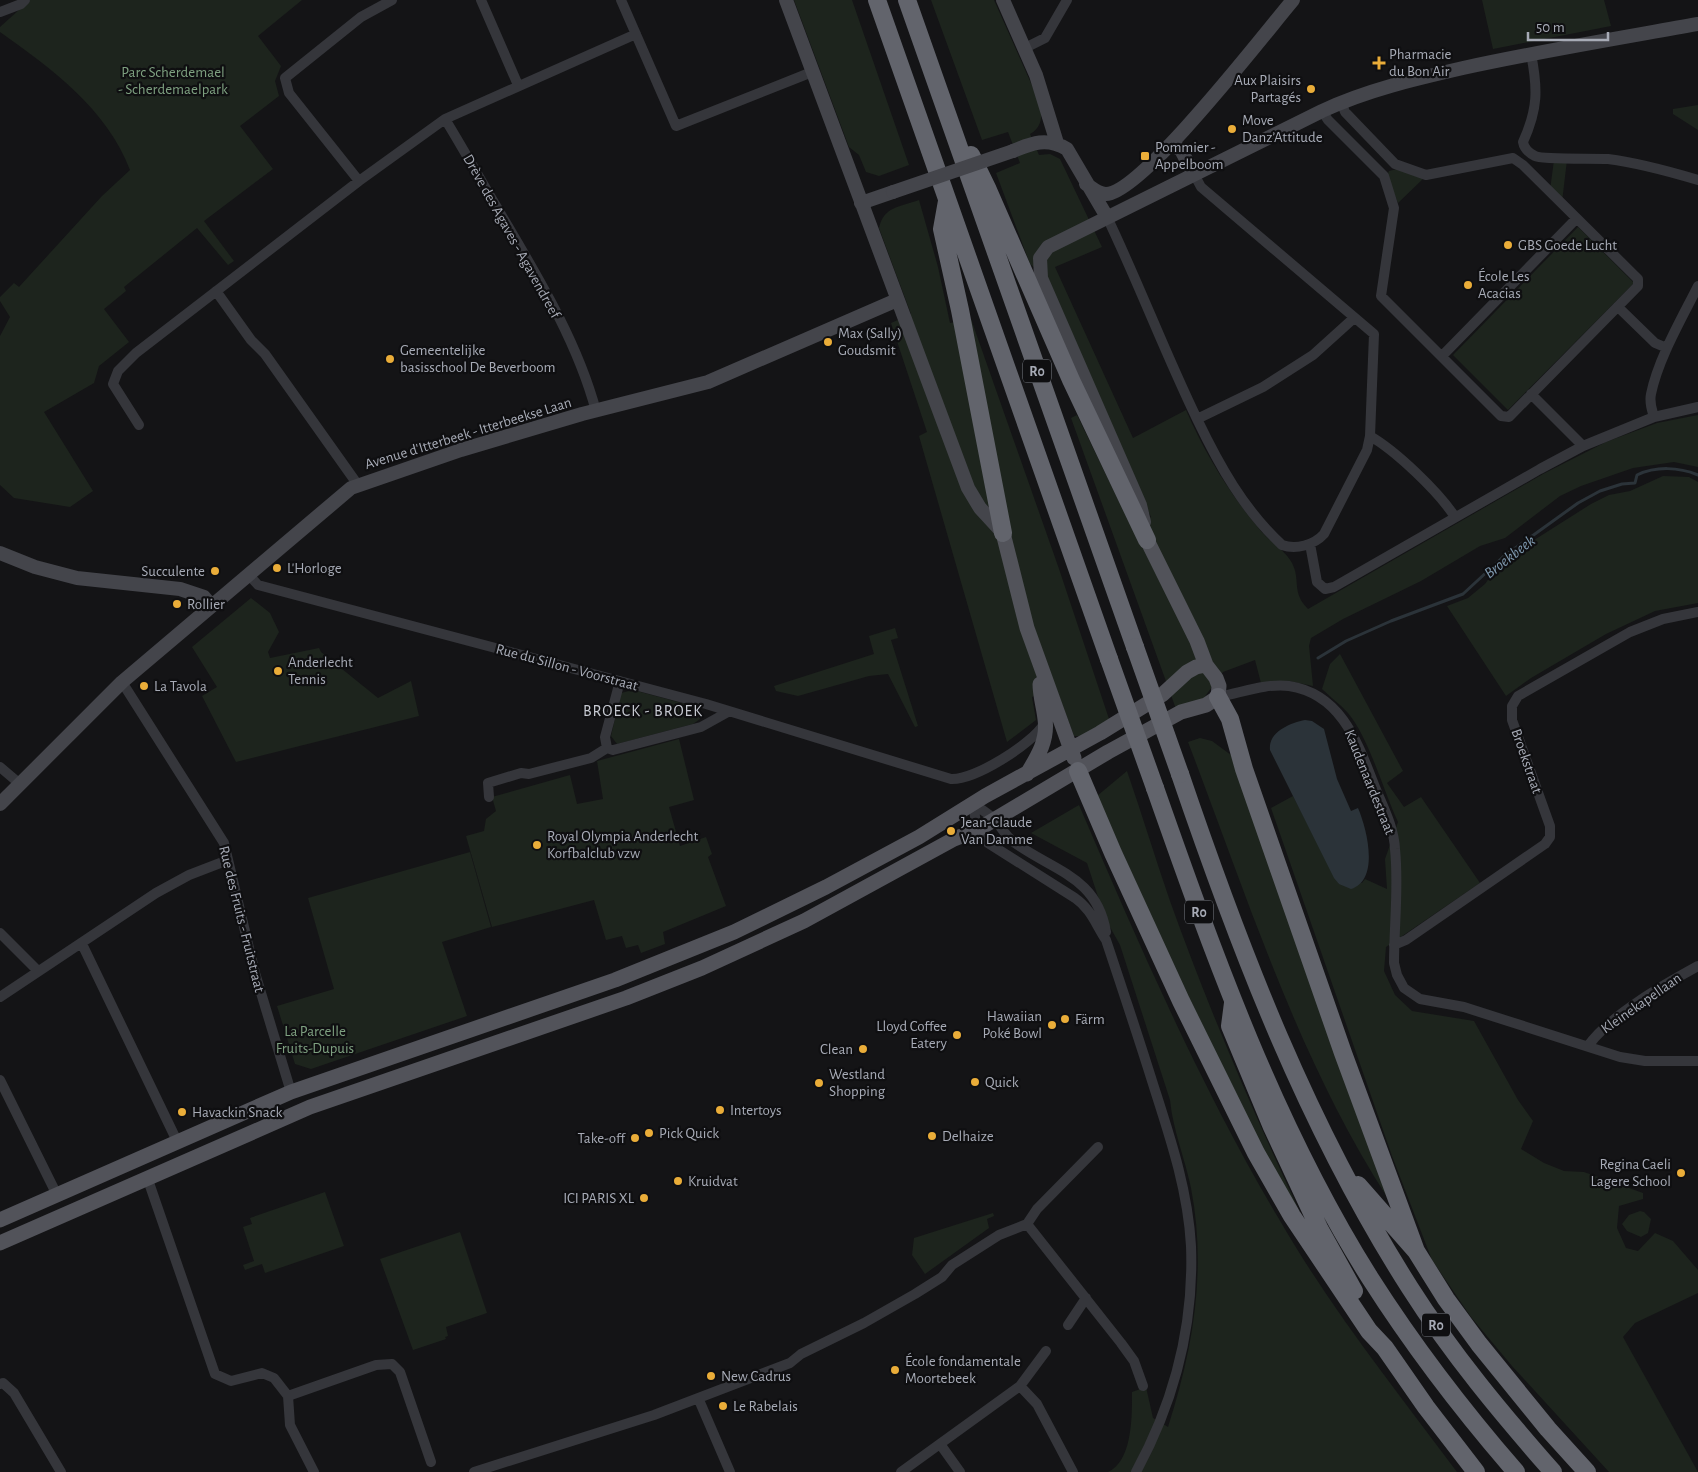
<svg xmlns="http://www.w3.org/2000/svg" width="1698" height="1472" font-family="'Alegreya Sans',sans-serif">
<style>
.green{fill:#1d241d}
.water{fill:#2b3339}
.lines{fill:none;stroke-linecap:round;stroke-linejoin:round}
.stream{stroke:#2b3339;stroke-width:3}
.street{stroke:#35363b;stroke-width:10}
.secondary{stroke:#44454b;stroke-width:14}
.primary{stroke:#52535a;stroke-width:15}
.highway{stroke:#62646c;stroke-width:18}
.secondary-bridge{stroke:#44454b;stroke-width:14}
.highway-bridge{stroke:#62646c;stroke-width:18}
.poi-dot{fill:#eaad39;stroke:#0f0f11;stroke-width:2}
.labels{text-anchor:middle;stroke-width:4.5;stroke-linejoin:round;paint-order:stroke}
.shield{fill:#0f0f11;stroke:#797c84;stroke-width:1}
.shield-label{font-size:14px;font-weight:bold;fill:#a7abb6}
.poi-label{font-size:15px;fill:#a7abb6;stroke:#0f0f11;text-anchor:start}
.park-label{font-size:15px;fill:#7ea080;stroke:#0f0f11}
.street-label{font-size:15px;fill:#a7abb6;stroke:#0f0f11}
.water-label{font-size:16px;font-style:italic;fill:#7f99af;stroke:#0f0f11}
.neighbourhood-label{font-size:16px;letter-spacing:1px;fill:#c7cad2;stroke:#0f0f11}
</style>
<rect width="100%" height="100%" fill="#141416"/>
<path class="green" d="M30 0H302L258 36 281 66 275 81 279 96 240 126 273 169 204 221 234 261 228 265 197 228 124 287 126 291 104 309 129 342 99 366 94 383 44 412 93 491 70 507 14 498 0 485V336L10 317 0 301V297L14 283 19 287 102 196 130 170C107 109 52 69 0 32V27Z
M794 0H852L909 165 879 176 866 172 859 155 849 147Z
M931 0H994L1042 108C1041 120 1041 128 1030 134L1039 155 1050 154 1060 159 1102 247 1055 267 1133 438 1186 410C1205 454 1230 494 1260 530 1270 542 1285 550 1292 563 1301 580 1291 592 1308 609L1543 474 1606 442 1657 423 1698 415V467L1674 462 1633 468 1581 486 1560 496 1505 538 1480 546 1421 581 1343 619 1311 638 1309 646 1313 686 1289 681 1261 683 1255 660 1223 672 1203 699 1176 709 1071 418 1077 415 1131 526 1151 517 1045 276 1030 264 996 173 1020 163 1008 132 982 140Z
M1482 0H1604L1611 26 1493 49Z
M1698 105V130L1673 114V109Z
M1554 160H1567L1562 202 1550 190Z
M1397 169 1425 177 1398 203 1387 176 1389 171Z
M919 200 938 267 950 323 971 319 1058 566 1109 719 1083 736H1074L1056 688 1032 697 1036 720 1007 742 919 436 927 432 891 323 911 314 879 228C884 206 900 207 919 200Z
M1578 227 1634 283 1508 410 1453 355Z
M1663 476 1689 477 1698 482V603L1655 611 1606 634 1531 678 1506 696 1447 606 1468 598 1485 584 1495 570 1531 542 1591 504 1609 495 1630 491Z
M251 598 270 613 279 632 268 652 270 658 319 648 321 652 378 698 411 681 419 716 236 762 202 696 217 687 192 647Z
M895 628 898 638 891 640 918 726 915 727 888 674 869 676 798 696 776 691 774 686 874 654 869 636Z
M1340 654 1403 771 1387 783 1404 807 1421 797 1480 883 1386 947 1384 971 1395 995 1412 1011 1474 1021 1518 1100 1533 1121 1521 1149 1544 1163 1564 1171 1584 1172 1643 1193V1199L1619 1206 1617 1228 1626 1248 1638 1251 1655 1233 1673 1241 1698 1270V1293L1635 1323 1623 1337 1698 1472H1609L1512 1366 1471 1317 1432 1260 1392 1156 1271 808 1293 796 1339 884 1362 883 1365 879 1387 889 1385 859 1398 822C1383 790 1369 738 1348 713 1340 704 1330 697 1322 689L1330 664Z
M633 690 697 707 700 710V719L693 724 617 744 611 736 621 693Z
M1200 738 1212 741 1231 755 1387 1197C1297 1057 1247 896 1188 742Z
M679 739 694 800 669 807 680 846 706 837 712 854 708 857 726 906 663 932 665 944 641 953 638 945 626 948 622 936 606 940 594 900 492 927 466 836 484 831 486 819 496 811 492 797 570 775 577 804 603 799 597 761Z
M1127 771C1142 814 1155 858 1170 901 1208 1007 1252 1110 1300 1212 1266 1164 1241 1108 1215 1055 1174 969 1136 882 1097 796Z
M1079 805C1139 945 1201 1088 1279 1219 1331 1309 1395 1389 1457 1472H1108C1133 1461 1132 1414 1132 1392L1146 1387 1153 1418 1168 1427C1193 1349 1207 1271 1191 1188 1185 1158 1173 1131 1170 1100L1120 945 1105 918 1087 863 1031 833Z
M470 852 491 927 442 942 467 1016 311 1069 295 1064 277 1006 334 989 308 898Z
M325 1192 344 1246 265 1273 262 1264 245 1270 243 1265 254 1261 243 1227 252 1224 250 1218Z
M1640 1211 1644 1212 1651 1219 1648 1233 1641 1237 1627 1231 1622 1224 1629 1215Z
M993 1213 994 1216 987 1219 989 1228 925 1274 912 1255 914 1238Z
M460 1232 487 1313 446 1327 448 1336 445 1337 446 1339 413 1350 380 1259Z"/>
<path class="water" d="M1305 720 1312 721 1324 729 1337 779 1351 811 1358 808C1367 829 1380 880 1351 889L1339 884 1334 878 1270 750C1268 732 1290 723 1305 720Z"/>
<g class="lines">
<path class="stream" d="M1318 658 1346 641 1391 621 1463 594 1503 557 1578 503 1600 491 1622 484 1635 483 1637 475C1656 466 1679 467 1698 475"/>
<path class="street" d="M481 0 518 85
M621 0 676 126 812 72
M0 12 21 4 25 0
M1025 48 1045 38 1067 0
M1531 54C1538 89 1538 109 1523 142 1524 148 1529 153 1535 156 1543 160 1594 158 1608 159 1639 163 1668 171 1698 180
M1322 111 1328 120 1384 176 1394 208 1381 296 1501 416 1509 417 1638 286V279L1523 165 1513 158 1426 175 1395 164 1345 112 1341 102
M445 119C464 150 481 181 499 211 536 274 577 340 596 411
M359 181 289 93 285 78 361 17 392 0
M1107 217C1139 284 1165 353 1197 419 1219 465 1244 510 1282 545 1296 550 1314 545 1324 534L1367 450 1370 436 1374 334 1201 187 1194 174
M216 291 251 340 265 354 358 485
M1618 307 1655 343 1667 348
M1442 356 1576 219
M1531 394 1583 446
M1654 417C1652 410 1649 403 1651 394 1658 359 1682 318 1698 286
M1197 419 1263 387 1313 355 1354 318
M139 425 113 384 118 371 136 353 359 181 445 119 636 34
M1370 436C1396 451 1439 492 1455 517
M1310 544 1317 582 1325 589 1334 587 1540 469 1583 446 1654 417 1698 407
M248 574 258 585 706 704 951 779C975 780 1032 744 1044 724
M620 681 605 737 607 748 613 750 701 727 728 712
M122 682 224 843 255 973 291 1092
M1218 697C1241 693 1266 683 1289 686 1342 694 1358 744 1375 787 1383 807 1394 827 1395 849 1399 887 1394 925 1394 963L1397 975 1404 988 1420 999 1464 1007 1620 1057 1645 1061H1698
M0 767 20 784
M489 797 488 783 521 773 529 774 591 758 607 748
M973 803 977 830 988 843 1075 898C1091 909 1096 925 1106 940 1122 988 1138 1036 1153 1084 1170 1137 1188 1190 1191 1246 1194 1326 1174 1402 1136 1472
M973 803C980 809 989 814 995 820 1002 828 1006 837 1015 843 1054 871 1097 877 1106 932
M0 933 38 971
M82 944 177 1141
M1394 945 1406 940 1545 844 1550 837V826L1512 720V706L1518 696 1630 632 1663 619 1698 612
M0 997 156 893 189 875 228 860
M1588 1046C1610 1015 1665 984 1698 966
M0 1080 57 1195
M147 1177 215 1374 231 1381 262 1373 274 1378 288 1396 290 1425 314 1472
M1027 1224 1121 1343 1134 1361 1143 1386
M1068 1325 1086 1298
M0 1384 3 1383 14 1393 61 1472
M1020 1386 1037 1404 1073 1472
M288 1396 376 1365 392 1364 400 1372 431 1462
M699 1400 730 1472
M940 1444 960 1472
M474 1472 654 1415 790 1363 801 1354 864 1323 915 1294 942 1277 952 1265 999 1235 1027 1224 1037 1209 1098 1147
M901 1472 1020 1386 1046 1351"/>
<path class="secondary" d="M786 0 968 488 980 508 1003 533
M1003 0 1036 75 1057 143
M1171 144 1181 150 1194 174
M1013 151C1032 143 1047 137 1067 149L1107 217
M1086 184C1092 188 1098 194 1106 194 1142 193 1265 33 1293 0
M861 203 893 192
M1144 522 1140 505 1041 278 1040 258 1048 247 1322 111C1367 90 1415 79 1463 68 1541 51 1620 38 1698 24
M0 553 35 567 77 578 180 589 204 597 211 605
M0 804 122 682 351 488 461 450 582 414 708 382 897 300"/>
<path class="primary" d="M1003 533 1027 628 1074 758
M1027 774C1038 756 1048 740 1045 719 1044 708 1040 696 1040 684
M0 1220 291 1092 615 980 734 932 826 887 919 837 985 796 1100 733 1163 694 1187 672 1196 667 1206 665
M0 1243 310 1107 626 998 702 968 804 921 954 839 977 830 1108 752 1181 712 1206 705 1218 697 1219 686 1216 678 1206 665 1197 641 1147 540"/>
<path class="highway" d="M877 0 1109 659
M907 0 1135 647
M971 155 988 190 1071 380 1147 540
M947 201 942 229 960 310 1003 533
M1218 697 1230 719 1244 769 1343 1053 1416 1251
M1078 771 1113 853 1181 1001 1256 1153 1292 1216 1369 1331 1385 1348 1426 1407 1476 1472
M1180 774C1241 953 1308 1128 1410 1288 1452 1354 1502 1414 1553 1472
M1155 788C1214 956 1275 1127 1370 1278 1414 1347 1463 1411 1516 1472
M1233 1003 1230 1026 1272 1127 1319 1228 1354 1291
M1358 1185 1416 1251 1446 1299 1479 1344 1548 1429 1587 1472"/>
<path class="secondary-bridge" d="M893 192 1013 151"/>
<path class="highway-bridge" d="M1135 647 1180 774
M1109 659 1155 788"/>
</g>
<g class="poi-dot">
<path d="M1376.5 55.5h5v5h5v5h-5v5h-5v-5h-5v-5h5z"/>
<circle cx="1311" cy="89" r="5"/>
<circle cx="1232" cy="129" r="5"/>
<rect x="1140" y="151" width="10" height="10" rx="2.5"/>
<circle cx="1508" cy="245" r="5"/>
<circle cx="1468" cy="285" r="5"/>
<circle cx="828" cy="342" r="5"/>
<circle cx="390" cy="359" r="5"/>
<circle cx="277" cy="568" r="5"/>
<circle cx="215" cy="571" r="5"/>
<circle cx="177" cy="604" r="5"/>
<circle cx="278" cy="671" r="5"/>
<circle cx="144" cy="686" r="5"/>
<circle cx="951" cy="831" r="5"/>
<circle cx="537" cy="845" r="5"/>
<circle cx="1065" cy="1019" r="5"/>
<circle cx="1052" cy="1025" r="5"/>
<circle cx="957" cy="1035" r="5"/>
<circle cx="863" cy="1049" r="5"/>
<circle cx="975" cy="1082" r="5"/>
<circle cx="819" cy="1083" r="5"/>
<circle cx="720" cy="1110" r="5"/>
<circle cx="182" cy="1112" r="5"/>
<circle cx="649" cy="1133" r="5"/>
<circle cx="932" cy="1136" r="5"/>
<circle cx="635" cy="1138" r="5"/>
<circle cx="1681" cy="1173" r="5"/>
<circle cx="678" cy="1181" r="5"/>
<circle cx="644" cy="1198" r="5"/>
<circle cx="895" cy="1370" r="5"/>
<circle cx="711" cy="1376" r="5"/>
<circle cx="723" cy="1406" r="5"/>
</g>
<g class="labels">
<g class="shield">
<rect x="1023" y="359.5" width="28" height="23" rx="4"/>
<rect x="1185" y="900.5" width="28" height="23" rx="4"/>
<rect x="1422" y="1313.5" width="28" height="23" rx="4"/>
</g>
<g class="shield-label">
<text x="1037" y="376">R0</text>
<text x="1199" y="917">R0</text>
<text x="1436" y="1330">R0</text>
</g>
<g class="poi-label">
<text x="1389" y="59">Pharmacie<tspan x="1389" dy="17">du Bon Air</tspan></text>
<text x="1301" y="85" text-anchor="end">Aux Plaisirs<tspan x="1301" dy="17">Partagés</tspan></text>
<text x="1242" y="125">Move<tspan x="1242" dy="17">Danz’Attitude</tspan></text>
<text x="1155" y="152">Pommier -<tspan x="1155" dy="17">Appelboom</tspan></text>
<text x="1518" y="250">GBS Goede Lucht</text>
<text x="1478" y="281">École Les<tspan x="1478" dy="17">Acacias</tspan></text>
<text x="838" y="338">Max (Sally)<tspan x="838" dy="17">Goudsmit</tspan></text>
<text x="400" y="355">Gemeentelijke<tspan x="400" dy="17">basisschool De Beverboom</tspan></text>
<text x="287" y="573">L'Horloge</text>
<text x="205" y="576" text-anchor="end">Succulente</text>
<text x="187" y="609">Rollier</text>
<text x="288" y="667">Anderlecht<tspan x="288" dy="17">Tennis</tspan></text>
<text x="154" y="691">La Tavola</text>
<text x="961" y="827">Jean-Claude<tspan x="961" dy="17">Van Damme</tspan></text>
<text x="547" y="841">Royal Olympia Anderlecht<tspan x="547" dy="17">Korfbalclub vzw</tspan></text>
<text x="1042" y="1021" text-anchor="end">Hawaiian<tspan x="1042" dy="17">Poké Bowl</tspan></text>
<text x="1075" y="1024">Färm</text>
<text x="947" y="1031" text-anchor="end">Lloyd Coffee<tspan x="947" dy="17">Eatery</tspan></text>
<text x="853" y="1054" text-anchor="end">Clean</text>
<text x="829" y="1079">Westland<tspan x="829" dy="17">Shopping</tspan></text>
<text x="985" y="1087">Quick</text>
<text x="730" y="1115">Intertoys</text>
<text x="192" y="1117">Havackin Snack</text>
<text x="659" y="1138">Pick Quick</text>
<text x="942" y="1141">Delhaize</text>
<text x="625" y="1143" text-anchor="end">Take-off</text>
<text x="1671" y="1169" text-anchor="end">Regina Caeli<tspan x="1671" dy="17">Lagere School</tspan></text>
<text x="688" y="1186">Kruidvat</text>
<text x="634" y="1203" text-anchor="end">ICI PARIS XL</text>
<text x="905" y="1366">École fondamentale<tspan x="905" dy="17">Moortebeek</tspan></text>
<text x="721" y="1381">New Cadrus</text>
<text x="733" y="1411">Le Rabelais</text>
</g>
<g class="park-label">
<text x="173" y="77">Parc Scherdemael<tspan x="173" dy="17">- Scherdemaelpark</tspan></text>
<text x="315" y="1036">La Parcelle<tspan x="315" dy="17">Fruits-Dupuis</tspan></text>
</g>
<g class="street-label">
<text transform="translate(512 236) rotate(61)" y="5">Drève des Agaves - Agavendreef</text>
<text transform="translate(468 433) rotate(-17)" y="5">Avenue d'Itterbeek - Itterbeekse Laan</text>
<text transform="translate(567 667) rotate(15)" y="5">Rue du Sillon - Voorstraat</text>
<text transform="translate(1527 761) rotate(71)" y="5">Broekstraat</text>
<text transform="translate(1370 782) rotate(68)" y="5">Kaudenaardestraat</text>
<text transform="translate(242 919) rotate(76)" y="5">Rue des Fruits - Fruitstraat</text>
<text transform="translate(1641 1003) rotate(-35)" y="5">Kleinekapellaan</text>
</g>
<g class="water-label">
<text transform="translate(1509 556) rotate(-38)" y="6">Broekbeek</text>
</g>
<g class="neighbourhood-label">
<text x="643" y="716">BROECK - BROEK</text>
</g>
</g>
<path d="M1528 32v8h80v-8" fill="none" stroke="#a7abb6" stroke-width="2.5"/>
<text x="1536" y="32" font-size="15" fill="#a7abb6" stroke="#0f0f11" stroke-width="4" paint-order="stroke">50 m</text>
</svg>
